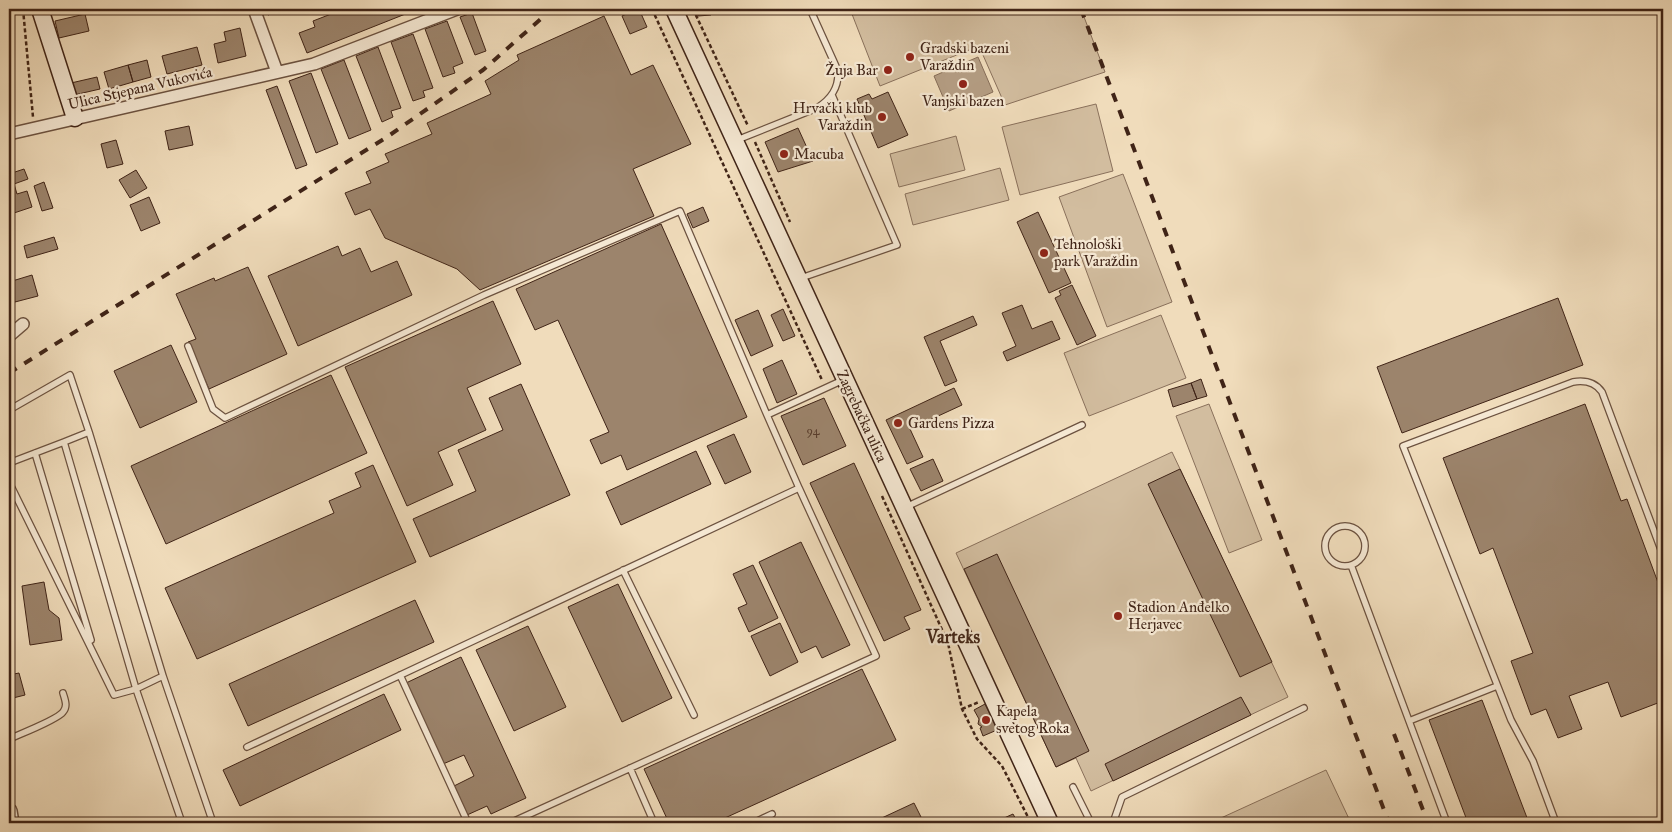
<svg xmlns="http://www.w3.org/2000/svg" width="1672" height="832" font-family="'IM FELL Great Primer',serif">
<style>
.green{fill:#d2bd9f;stroke:#89705b}
.water{fill:#b49d83;stroke:#866d58}
.building{fill:#9c846c;stroke:#402417}
.lines{fill:none;stroke-linecap:round;stroke-linejoin:round}
.service-casing{stroke:#6c5240;stroke-width:8}
.minor-casing{stroke:#6c5240;stroke-width:14}
.tertiary-casing{stroke:#6c5240;stroke-width:18}
.secondary-casing{stroke:#402417;stroke-width:19}
.path{stroke:#402417;stroke-width:2.5;stroke-dasharray:4 2.5;stroke-linecap:butt}
.service{stroke:#f5e8d3;stroke-width:5.5}
.minor{stroke:#f5e8d3;stroke-width:11}
.tertiary{stroke:#f5e8d3;stroke-width:15}
.secondary{stroke:#f5e8d3;stroke-width:16}
.rail{stroke:#402417;stroke-width:4;stroke-dasharray:9 9;stroke-linecap:butt}
.poi-dot{fill:#8f2418;stroke:#f5e8d3;stroke-width:2}
.labels{text-anchor:middle;stroke-width:4.5;stroke-linejoin:round;paint-order:stroke}
.number-label{font-size:12px;fill:#573c2c}
.poi-label{font-size:15px;fill:#402417;stroke:#f5e8d3;text-anchor:start}
.street-label{font-size:15px;fill:#402417;stroke:#f5e8d3}
.quarter-label{font-size:18px;font-weight:bold;fill:#402417;stroke:#f5e8d3}
</style>
<rect width="100%" height="100%" fill="#f0dcbb"/>
<filter id="stains"><feTurbulence type="fractalNoise" baseFrequency=".004" numOctaves="4"/><feColorMatrix values="0 0 0 0 .2 0 0 0 0 .09 0 0 0 0 .02 0 0 0 .5 -.17"/></filter>
<radialGradient id="worn" r=".72"><stop offset=".6" stop-color="#630" stop-opacity="0"/><stop offset="1" stop-color="#630" stop-opacity=".3"/></radialGradient>
<path class="green" d="M850 9H1081L1105 72 1005 105 979 46 880 86Z
M1096 104 1113 171 1020 195 1002 127Z
M956 136 965 170 899 187 890 154Z
M1000 168 1009 200 913 225 905 194Z
M1123 174 1172 302 1107 327 1059 197Z
M1161 315 1186 378 1089 416 1064 353Z
M1209 404 1262 540 1229 553 1176 416Z
M1172 452 1288 697 1091 791 1076 758 1056 767 956 553Z
M1326 770 1351 823H1210Z"/>
<path class="water" d="M978 57 993 92 949 111 934 76Z"/>
<path class="building" d="M266 9H286L268 15Z
M344 9H418L307 53 299 33 315 27 313 21Z
M637 9H639L647 27 630 34 622 16Z
M696 9H709L711 15 698 16Z
M472 13 486 51 475 55 460 17Z
M85 14 89 31 59 38 55 21Z
M604 16 631 75 653 65 691 144 633 169 654 216 480 290 457 269 385 238 370 209 355 215 345 193 371 183 366 172 389 162 385 154 432 134 427 123 491 94 485 81 519 60 517 55Z
M447 21 463 63 453 67 455 73 443 77 425 29Z
M240 28 246 56 218 63 214 44 226 41 224 32Z
M413 34 433 88 423 91 425 97 413 101 391 42Z
M197 47 202 65 167 74 162 56Z
M378 47 401 108 391 111 393 117 382 122 356 56Z
M147 60 151 77 133 82 128 65Z
M344 60 371 130 349 139 321 69Z
M128 65 133 82 109 89 104 72Z
M311 73 338 144 316 153 289 81Z
M97 77 100 89 74 95 71 83Z
M277 86 307 165 296 169 266 90Z
M888 92 908 135 878 148 857 99 869 94 872 99Z
M189 126 193 145 169 150 165 131Z
M798 128 813 161 778 172 765 142Z
M116 140 123 164 107 168 101 144Z
M24 169 28 179 14 184 17 194 27 191 32 207 11 214 9 208V174Z
M136 170 147 188 130 198 119 180Z
M44 182 53 208 42 211 34 186Z
M149 197 160 223 141 231 130 205Z
M703 207 709 221 693 228 687 214Z
M1038 212 1071 283 1049 293 1017 222Z
M661 224 747 417 627 470 621 455 601 464 590 440 609 432 558 320 535 330 516 289Z
M54 237 58 249 27 258 24 246Z
M338 246 342 256 360 248 371 272 397 261 412 295 298 346 268 276Z
M248 267 287 354 209 389 188 342 196 339 176 294 214 278 215 281Z
M32 275 38 296 15 302 9 282Z
M1072 285 1096 336 1077 345 1055 298 1061 295 1059 291Z
M1558 298 1583 365 1402 433 1377 367Z
M493 301 521 364 467 388 486 430 438 452 453 485 407 506 345 367Z
M1022 305 1032 329 1052 321 1060 339 1007 361 1003 352 1016 346 1002 313Z
M783 309 795 336 783 341 771 315Z
M758 310 773 346 751 356 735 320Z
M973 316 977 325 940 341 957 381 945 386 924 337Z
M171 345 197 402 140 428 114 371Z
M782 360 797 394 777 403 763 369Z
M331 375 367 453 166 544 131 466Z
M1201 379 1207 396 1197 399 1191 383Z
M1191 383 1197 399 1173 407 1168 390Z
M521 384 570 495 430 557 413 519 476 491 458 450 503 430 489 398Z
M954 388 962 405 910 429 923 457 907 464 886 420Z
M824 398 846 446 803 465 781 416Z
M1585 404 1621 501 1627 499 1663 596V701L1621 717 1608 682 1569 696 1582 729 1558 738 1546 709 1531 715 1511 661 1533 653 1493 548 1480 554 1443 458Z
M734 434 751 472 725 484 707 446Z
M696 451 711 484 621 525 606 492Z
M933 459 943 481 921 491 910 469Z
M854 463 921 610 904 617 910 629 884 641 810 483Z
M373 465 416 562 197 659 165 588 334 513 329 501 361 487 355 473Z
M1180 469 1272 662 1240 677 1148 484Z
M801 542 850 645 822 658 816 646 801 653 759 562Z
M997 554 1089 751 1056 767 964 569Z
M753 565 778 618 749 632 738 608 747 604 733 574Z
M44 582 49 610 59 618 62 640 30 645 22 586Z
M618 584 672 698 622 722 568 607Z
M415 600 434 642 248 726 229 684Z
M780 623 798 662 770 676 751 636Z
M528 626 566 707 514 731 476 650Z
M461 657 526 798 491 814 487 806 467 815 454 786 474 776 464 755 443 764 406 683Z
M862 669 896 740 714 823H669L644 769Z
M19 673 25 695 9 699V675Z
M384 694 401 730 240 806 223 770Z
M1241 697 1251 715 1113 781 1105 764Z
M1482 700 1529 823H1468L1429 720Z
M985 704 990 714H991L997 730 983 736 980 728 982 727 978 724 979 719 974 710Z
M914 803 924 823H871Z
M1013 814 1018 823H993Z"/>
<g class="lines">
<defs>
<path id="service" d="M737 140 817 108C831 99 839 88 838 71L810 9
M801 278 897 245 832 95
M188 346 213 409 225 418 484 295 680 211 767 415 843 380
M9 410 70 375 89 432 64 442 136 689 182 823
M35 453 91 640
M9 463 64 442
M9 482 114 695 136 689 163 676 89 432
M906 507 1082 425
M1325 546a20 20 0 1 1 40 0a20 20 0 1 1-40 0Z
M1351 565 1447 823
M623 570 694 715
M400 675 468 823
M163 676 213 823
M1409 721 1497 686
M9 739C20 734 57 720 63 712 68 706 65 700 63 693
M247 747 799 488 767 415
M630 768 654 823
M1073 787 1091 823
M510 823 876 656 799 488
M753 823 772 814
M1113 823 1122 797 1304 708
M1556 823 1533 761 1511 720 1403 446 1573 382C1585 380 1595 382 1602 392L1663 555"/>
<path id="minor" d="M254 9 277 72
M9 134 314 64 457 9
M9 336 23 324"/>
<path id="tertiary" d="M9 811 11 823"/>
<path id="secondary" d="M40 9 75 118
M674 9 1050 823"/>
</defs>
<use href="#service" class="service-casing"/>
<use href="#minor" class="minor-casing"/>
<use href="#tertiary" class="tertiary-casing"/>
<use href="#secondary" class="secondary-casing"/>
<path class="path" d="M23 9 33 117
M652 9 822 380
M693 9 748 126
M755 142 790 222
M882 496 948 643 962 709 977 739 1002 766 1031 823
M962 709 979 702"/>
<use href="#service" class="service"/>
<use href="#minor" class="minor"/>
<use href="#tertiary" class="tertiary"/>
<use href="#secondary" class="secondary"/>
<path class="rail" d="M1081 9 1389 823
M9 373 387 137 483 70 552 9
M1394 734 1428 823"/>
</g>
<g class="poi-dot">
<circle cx="910" cy="57" r="5"/>
<circle cx="888" cy="70" r="5"/>
<circle cx="963" cy="84" r="5"/>
<circle cx="882" cy="117" r="5"/>
<circle cx="784" cy="154" r="5"/>
<circle cx="1044" cy="253" r="5"/>
<circle cx="898" cy="423" r="5"/>
<circle cx="1118" cy="616" r="5"/>
<circle cx="986" cy="720" r="5"/>
</g>
<g class="labels">
<g class="number-label">
<text x="813" y="435">94</text>
</g>
<g class="poi-label">
<text x="920" y="53">Gradski bazeni<tspan x="920" dy="17">Varaždin</tspan></text>
<text x="878" y="75" text-anchor="end">Žuja Bar</text>
<text x="963" y="106" text-anchor="middle">Vanjski bazen</text>
<text x="872" y="113" text-anchor="end">Hrvački klub<tspan x="872" dy="17">Varaždin</tspan></text>
<text x="794" y="159">Macuba</text>
<text x="1054" y="249">Tehnološki<tspan x="1054" dy="17">park Varaždin</tspan></text>
<text x="908" y="428">Gardens Pizza</text>
<text x="1128" y="612">Stadion Anđelko<tspan x="1128" dy="17">Herjavec</tspan></text>
<text x="996" y="716">Kapela<tspan x="996" dy="17">svetog Roka</tspan></text>
</g>
<g class="street-label">
<text transform="translate(140 88) rotate(-13)" y="5">Ulica Stjepana Vukovića</text>
<text transform="translate(862 416) rotate(65)" y="5">Zagrebačka ulica</text>
</g>
<g class="quarter-label">
<text x="953" y="643">Varteks</text>
</g>
</g>
<rect width="1672" height="832" fill="none" stroke="#f0dcbb" stroke-width="30"/>
<rect x="10" y="10" width="1652" height="812" fill="none" stroke="#402417" stroke-width="2.5"/>
<rect x="15" y="15" width="1642" height="802" fill="none" stroke="#402417"/>
<rect width="100%" height="100%" filter="url(#stains)"/>
<rect width="100%" height="100%" fill="url(#worn)"/>
</svg>
